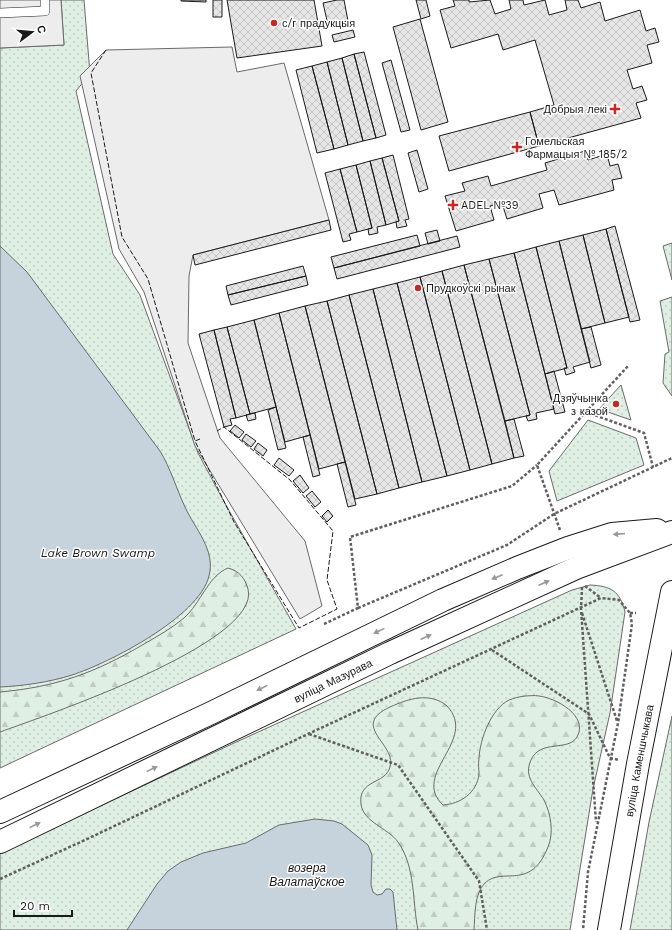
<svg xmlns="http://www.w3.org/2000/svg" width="672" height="930" font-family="'Work Sans',sans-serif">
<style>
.grass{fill:url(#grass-dots);stroke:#6a6a6a}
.forest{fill:url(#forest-firs);stroke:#6a6a6a}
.parking{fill:#ededed;stroke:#6a6a6a}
.water{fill:#c6d2dc;stroke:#6a6a6a}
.building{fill:url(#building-cross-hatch);stroke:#1a1a1a}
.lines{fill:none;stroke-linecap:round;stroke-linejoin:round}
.lane-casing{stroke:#1a1a1a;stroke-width:10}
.secondary-casing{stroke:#1a1a1a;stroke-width:24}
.path{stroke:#5f5f5f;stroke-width:2.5;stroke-dasharray:3 2;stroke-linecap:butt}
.lane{stroke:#fff;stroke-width:9}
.secondary{stroke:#fff;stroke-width:22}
.fence{stroke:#1a1a1a;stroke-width:1;stroke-dasharray:5 2;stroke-linecap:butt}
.oneway{fill:#989898}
.poi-dot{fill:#c62828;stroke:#fff;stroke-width:1.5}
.labels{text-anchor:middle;stroke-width:3;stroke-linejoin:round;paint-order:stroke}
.poi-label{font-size:11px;fill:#1a1a1a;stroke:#fff;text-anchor:start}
.street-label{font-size:11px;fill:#1a1a1a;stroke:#fff}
.water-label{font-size:12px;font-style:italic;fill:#1a1a1a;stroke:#fff}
</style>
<defs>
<pattern id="grass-dots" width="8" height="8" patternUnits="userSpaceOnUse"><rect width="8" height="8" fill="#e0efe3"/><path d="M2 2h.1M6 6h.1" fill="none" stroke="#c0ccc2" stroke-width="1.8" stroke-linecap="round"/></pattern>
<pattern id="forest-firs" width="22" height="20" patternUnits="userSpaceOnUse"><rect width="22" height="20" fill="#e0efe3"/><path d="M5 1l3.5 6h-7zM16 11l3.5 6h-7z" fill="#c0ccc2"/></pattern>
<pattern id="building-cross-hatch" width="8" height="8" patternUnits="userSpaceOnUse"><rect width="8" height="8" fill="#e6e6e6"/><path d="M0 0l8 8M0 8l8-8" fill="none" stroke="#c5c5c5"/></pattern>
</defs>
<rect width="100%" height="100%" fill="#fff"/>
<path class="grass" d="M61 0H84L90 74 76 91 113 254 140 295 198 453 222 498 296 629 0 768V48L64 45Z
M672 243V280L663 246Z
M672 297V396L663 383 665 354 669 352 660 301Z
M621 385 631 420 599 409Z
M588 420 636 438 644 465 557 501 549 471Z
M590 585C611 586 620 591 625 612L610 713 593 789 570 930H0V853L234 743 572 590Z
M672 716V930H630L649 822Z"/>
<path class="forest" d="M228 568C239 571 245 578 248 589 262 643 41 717 0 732V692C56 687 95 673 144 644 158 636 172 628 184 618 201 603 208 576 228 568Z
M524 696C529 696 534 695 539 696 556 698 589 716 577 737 568 752 540 739 531 760 523 777 536 787 544 800 551 814 554 833 548 847 530 892 503 866 485 883 474 893 475 917 474 930H418C412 901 416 868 398 842 388 828 363 822 361 804 358 779 385 785 390 767 397 744 349 726 390 707 399 703 409 699 419 698 429 697 439 699 447 706 479 740 410 774 443 805 460 804 477 793 479 774 479 769 478 764 479 758 480 739 491 709 509 700 514 698 519 697 524 696Z"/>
<path class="parking" d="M0 0H61L64 45 0 48Z
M232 47 237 72 284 63 329 220 193 255 189 276 188 343 220 438 305 541 322 606 300 619 195 446 144 292 119 249 80 76 106 50Z"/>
<path class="water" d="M0 246 27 272 160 451C171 469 176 488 185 507 195 529 216 550 209 576 199 617 109 663 72 675 50 682 23 686 0 687Z
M315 819 334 821 342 824 368 845 372 855 371 885 373 892 377 895 382 894 386 889H390L393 892 397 930H127L157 884 168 871 181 862 203 853 246 843 279 825Z"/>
<path class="building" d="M181 0H206V2L181 1Z
M213 0H222V17H213Z
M227 0H314L322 46 237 58Z
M337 0H344L348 21 328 25 323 3Z
M416 0H426L430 16 421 19Z
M453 0H469V2L490 0 495 14 511 9 509 0H523L524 5 545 0 549 15 567 10 565 0H578L581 8 600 2 605 21 640 10 646 31 655 28 659 42 647 45 652 63 627 70 633 89 642 86 647 100 636 103 641 118 539 146 530 112 554 105 535 40 503 50 498 34 451 48 440 10 455 6Z
M420 19 448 122 421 130 393 27Z
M353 30 355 37 334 42 332 35Z
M364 52 386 135 376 138 354 54Z
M354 54 376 138 363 141 342 58Z
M342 58 363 141 348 145 327 62Z
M391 60 410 130 401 132 382 63Z
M327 62 348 145 334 149 312 66Z
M312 66 334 149 317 153 296 70Z
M530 112 539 146 449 171 439 136Z
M417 150 428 189 419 192 408 153Z
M585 151 588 160 607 154 610 166 618 164 622 178 612 180 614 190 559 205 554 190 539 194 543 208 507 219 502 203 490 206 494 220 456 231 445 196 465 191 462 183 488 176 491 186 547 170 545 163Z
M393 155 409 219 405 220 407 226 397 228 396 222 399 221 382 158Z
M382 158 399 221 386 225 370 161Z
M370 161 386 225 377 227 378 233 369 235 368 229 372 228 356 165Z
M356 165 372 228 357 232 340 169Z
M340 169 357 232 349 234 351 240 343 242 325 173Z
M329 220 331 230 195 265 193 255Z
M615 226 640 320 630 322 606 229Z
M606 229 629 317 605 323 583 235Z
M437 230 440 241 428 244 425 233Z
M417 235 420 246 334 268 331 257Z
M583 235 605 323 581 329 559 241Z
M457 236 460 247 337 279 334 268Z
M559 241 590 362 573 367 575 372 566 375 564 368H567L536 247Z
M536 247 567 368 545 374 514 253Z
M514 253 554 409 536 413 537 419 528 421 526 416 530 415 489 259Z
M489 259 530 415 505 421 464 265Z
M464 265 514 458 492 464 442 271Z
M303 266 306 276 228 295 226 286Z
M442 271 492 464 470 470 420 277Z
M306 276 308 285 231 305 228 295Z
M420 277 470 470 447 476 397 283Z
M397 283 447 476 422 482 373 289Z
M373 289 422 482 399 488 349 295Z
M349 295 399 488 377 494 327 301Z
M327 301 377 494 355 499 305 306Z
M305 306 345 462 319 469 279 313Z
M279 313 310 435 285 442 254 320Z
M254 320 276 407 250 414 227 327Z
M227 327 250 414 236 418 214 330Z
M591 327 601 365 591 368 581 329Z
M214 330 236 418 230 419 232 425 224 427 199 334Z
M554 371 565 412 555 414 545 374Z
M276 407 286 448 278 450 268 410Z
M255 413 256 419 248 421 246 415Z
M514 419 524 456 514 458 505 421Z
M235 425 244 432 239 438 230 431Z
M246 434 256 441 251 447 242 440Z
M310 435 320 475 313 477 303 437Z
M258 443 267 450 263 456 254 449Z
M279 458 294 470 289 476 274 465Z
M345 462 356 505 348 507 337 464Z
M300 475 309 488 303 493 293 481Z
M312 491 321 502 315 507 306 496Z
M328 510 333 516 327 522 322 516Z"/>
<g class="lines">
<defs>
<path id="lane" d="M0 13 45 11V0"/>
<g id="secondary">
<path d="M0 812 211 713 443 600 517 568 568 548 612 534 657 530"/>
<path id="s1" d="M0 842 390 653 576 568 672 532"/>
<path id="s2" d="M609 930 638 764 672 592"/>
</g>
</defs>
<use href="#lane" class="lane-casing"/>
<use href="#secondary" class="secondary-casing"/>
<path class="path" d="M586 412 644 433 653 467
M560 530 537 465 628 366
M585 586 601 598
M582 587 581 609 596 822
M358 608 507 545 554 514 672 458
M582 613 617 721
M630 613H636
M324 624 358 608 350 537 512 486 537 465
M492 650 589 714 610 758 619 760
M309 734 398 765 479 881 487 930
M0 879 85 840 308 734 601 598 619 600 630 613 632 624 618 723 588 872 583 930"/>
<use href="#lane" class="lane"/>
<use href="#secondary" class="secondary"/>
<path class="fence" d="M106 50 91 73 122 237 148 279 195 441
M200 439 195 441 234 522 299 628 337 609 327 580 333 531 290 480 224 427 217 431"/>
</g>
<defs><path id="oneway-solid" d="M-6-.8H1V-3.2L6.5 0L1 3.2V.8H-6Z"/></defs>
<g class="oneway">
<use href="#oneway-solid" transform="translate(619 534) rotate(175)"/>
<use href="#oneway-solid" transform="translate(497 577) rotate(157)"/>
<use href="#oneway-solid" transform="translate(544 583) rotate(-24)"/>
<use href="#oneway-solid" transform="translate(379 631) rotate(154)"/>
<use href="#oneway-solid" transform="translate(426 637) rotate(-24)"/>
<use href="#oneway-solid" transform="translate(262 688) rotate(154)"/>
<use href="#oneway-solid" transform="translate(152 769) rotate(-26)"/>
<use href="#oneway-solid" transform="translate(35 825) rotate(-26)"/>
</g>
<g class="poi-dot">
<circle cx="274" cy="23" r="4"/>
<path d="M613 103h4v4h4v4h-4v4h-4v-4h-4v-4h4z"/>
<path d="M515 141h4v4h4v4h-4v4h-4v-4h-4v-4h4z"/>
<path d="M451 199h4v4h4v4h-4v4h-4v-4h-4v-4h4z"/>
<circle cx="418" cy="288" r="4"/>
<circle cx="616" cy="404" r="4"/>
</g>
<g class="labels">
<g class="poi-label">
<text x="282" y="27">с/г прадукцыя</text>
<text x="607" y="113" text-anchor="end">Добрыя лекі</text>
<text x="525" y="145">Гомельская<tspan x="525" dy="13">Фармацыя № 185/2</tspan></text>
<text x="461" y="209">ADEL №39</text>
<text x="426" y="292">Прудкоўскі рынак</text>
<text x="608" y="402" text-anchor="end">Дзяўчынка<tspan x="608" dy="13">з казой</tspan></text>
</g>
<g class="street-label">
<text dy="4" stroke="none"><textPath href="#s1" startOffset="370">вуліца Мазурава</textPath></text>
<text dy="4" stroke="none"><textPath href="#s2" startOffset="172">вуліца Каменшчыкава</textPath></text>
</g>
<g class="water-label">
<text x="98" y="557">Lake Brown Swamp</text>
<text x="307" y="872">возера<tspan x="307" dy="14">Валатаўское</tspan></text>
</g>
</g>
<g transform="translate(32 32) rotate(74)" stroke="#ffffff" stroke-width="3" paint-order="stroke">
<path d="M0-3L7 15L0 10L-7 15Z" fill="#1a1a1a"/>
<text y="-6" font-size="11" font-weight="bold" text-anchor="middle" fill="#1a1a1a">С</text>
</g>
<path d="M14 910v6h58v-6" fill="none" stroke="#1a1a1a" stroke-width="2"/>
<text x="20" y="910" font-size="12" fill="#1a1a1a" stroke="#ffffff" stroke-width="3" paint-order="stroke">20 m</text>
</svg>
